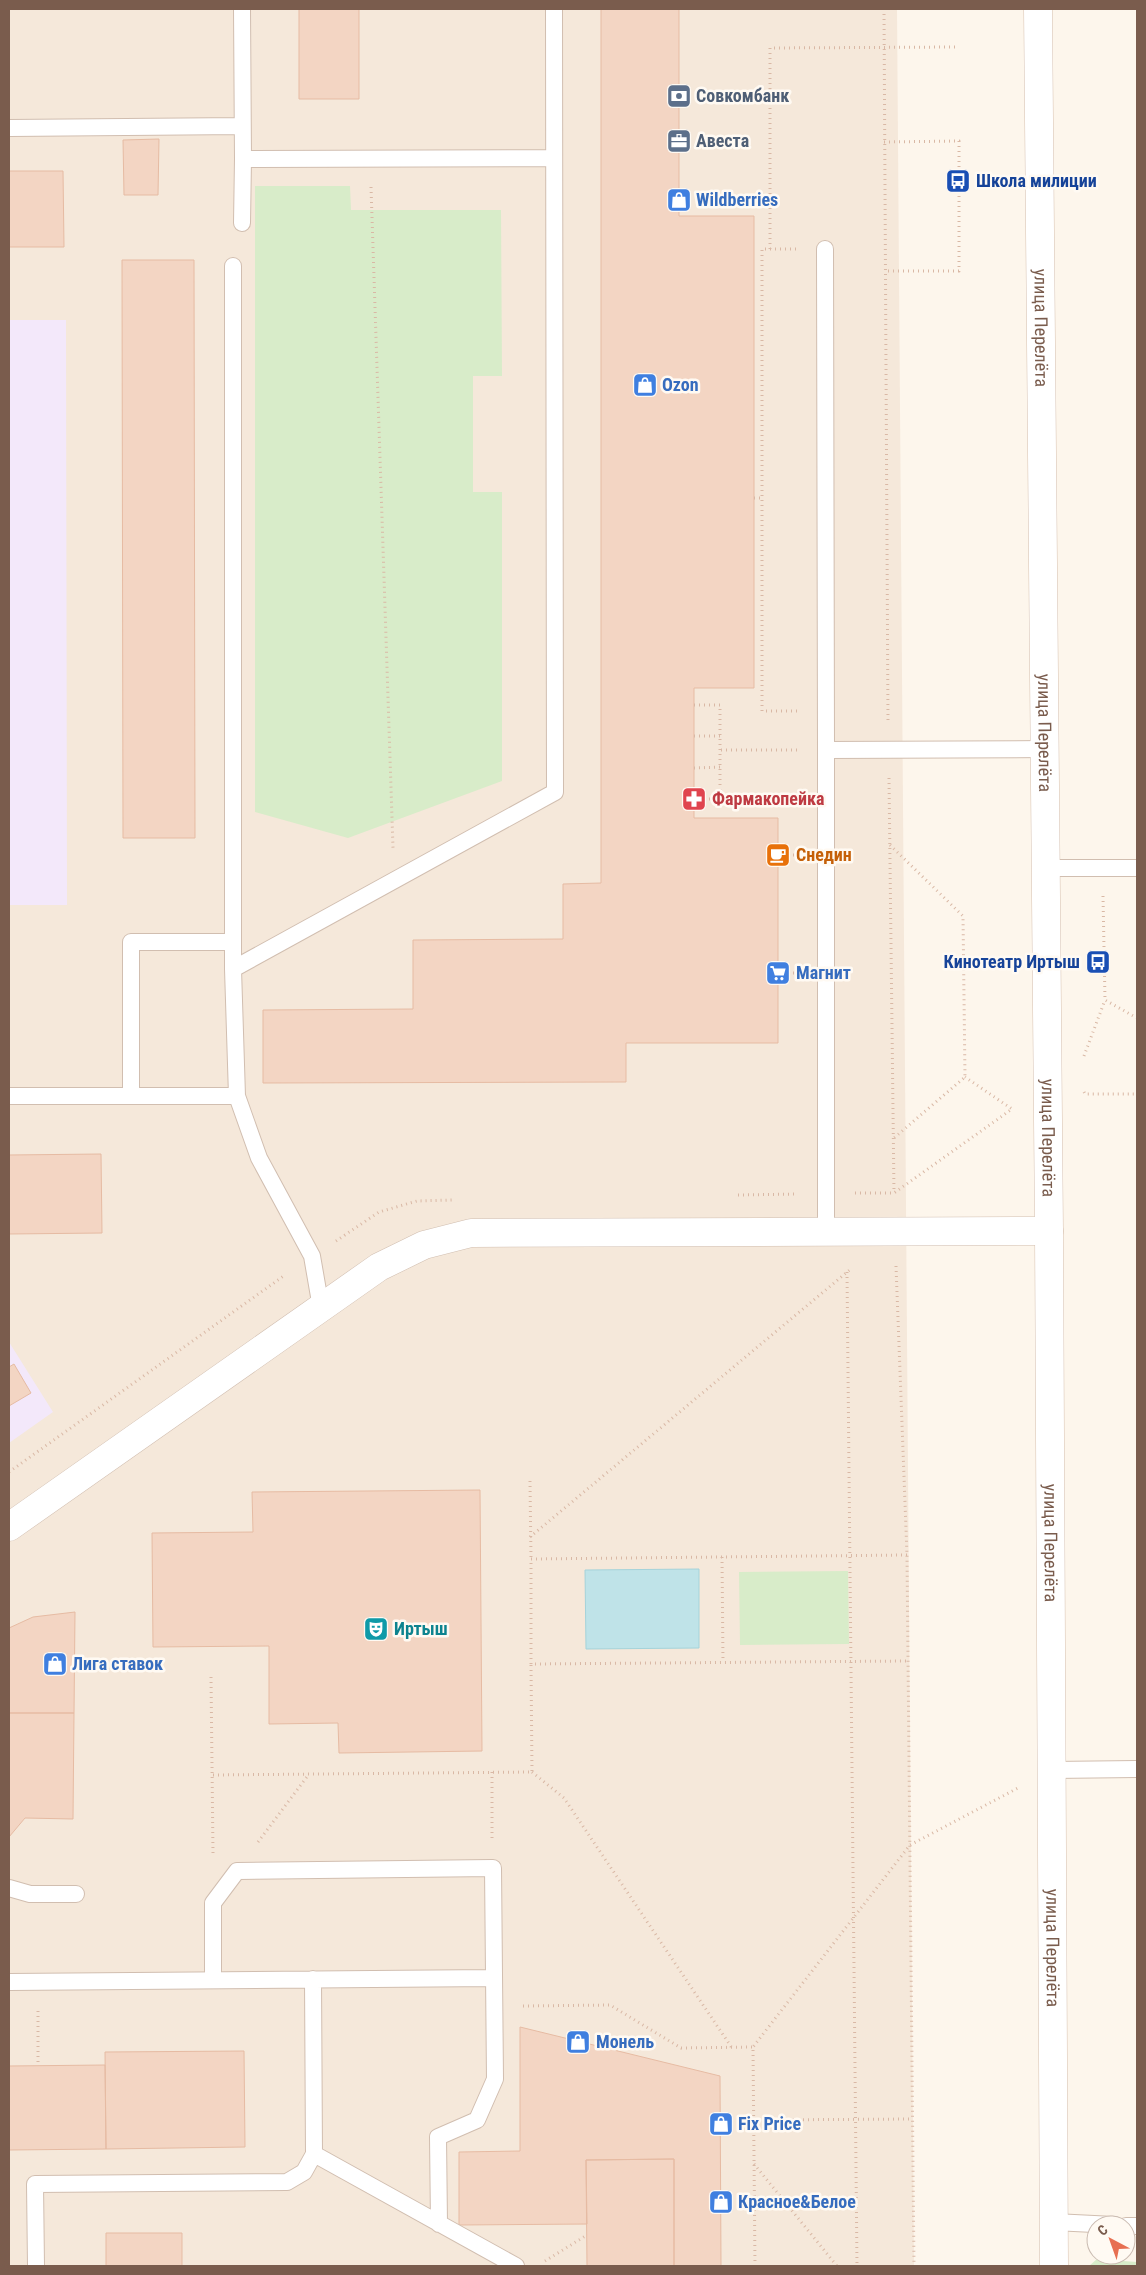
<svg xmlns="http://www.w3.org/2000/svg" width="1146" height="2275" font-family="'Roboto Condensed',sans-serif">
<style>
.residential{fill:#f5e8da}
.education{fill:#f3e8fa}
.green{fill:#d8ecc9}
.water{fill:#bfe3e8;stroke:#a5d3da}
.building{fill:#f3d5c3;stroke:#e6bba3}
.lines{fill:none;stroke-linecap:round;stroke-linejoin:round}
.lane-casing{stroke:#d1beb0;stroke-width:18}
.street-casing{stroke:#d1beb0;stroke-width:29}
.secondary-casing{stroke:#d6c0b0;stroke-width:29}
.path{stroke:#d9b8a5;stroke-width:3;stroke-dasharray:1 4;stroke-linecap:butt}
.lane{stroke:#fff;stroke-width:16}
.street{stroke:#fff;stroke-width:28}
.secondary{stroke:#fff;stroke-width:28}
.labels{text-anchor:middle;stroke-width:5;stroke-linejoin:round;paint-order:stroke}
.service-label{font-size:18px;font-weight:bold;fill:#4e5e75;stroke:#fffaf3;text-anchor:start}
.transit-label{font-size:18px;font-weight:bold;fill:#164399;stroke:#fffaf3;text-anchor:start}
.shop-label{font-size:18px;font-weight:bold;fill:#366cbe;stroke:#fffaf3;text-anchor:start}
.street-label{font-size:18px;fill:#7a5c4d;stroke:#fffaf3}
.health-label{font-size:18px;font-weight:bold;fill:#be3a42;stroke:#fffaf3;text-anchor:start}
.food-label{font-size:18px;font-weight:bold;fill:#c56008;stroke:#fffaf3;text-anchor:start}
.culture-label{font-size:18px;font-weight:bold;fill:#0d838f;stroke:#fffaf3;text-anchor:start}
</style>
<rect width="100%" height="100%" fill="#fdf6ec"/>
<path class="residential" d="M9 9H897L914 2266H9Z"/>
<path class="education" d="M9 320H66L67 905H9Z
M9 1342 53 1412 9 1443Z"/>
<path class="green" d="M255 186H350L351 210H501L502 376H473V492H502V781L348 838 255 812Z
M848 1571 849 1644 740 1645 739 1572Z
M1097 2259 1137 2262V2266H1089Z"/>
<path class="water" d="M699 1569V1648L586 1649 585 1570Z"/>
<path class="building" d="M299 9H359V99H299Z
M601 9H679V216H754V688H694V818H778V1043H626V1082L263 1083V1010L413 1009V940L563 939V884L601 883Z
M159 139 158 195H124L123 140Z
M9 171H63L64 247H9Z
M122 260H194L195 838H123Z
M101 1154 102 1233 9 1234V1155Z
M14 1364 31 1393 9 1406V1367Z
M480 1490 482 1751 339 1753 338 1723 269 1724V1646L153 1647 152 1533 253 1532 252 1492Z
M75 1612 74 1713H9V1628L33 1617Z
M9 1713H74L73 1819 25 1818 9 1837Z
M520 2027 720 2076 721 2266H674V2159L586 2160 587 2224 459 2225V2152L520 2151Z
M244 2051 245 2147 106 2149 105 2052Z
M105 2065 106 2149 9 2150V2066Z
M674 2159V2266H587L586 2160Z
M106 2233H182V2266H106Z"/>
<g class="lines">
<defs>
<path id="lane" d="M242 9 243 159 554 158
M9 128 242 126
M242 223 243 159
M825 249 826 750
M233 266V969
M1047 868H1137
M9 1096H237
M131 1096V942H233
M826 1232V750L1046 749
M321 1308 312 1256 259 1158 237 1096 233 969 555 792 554 9
M1052 1770 1137 1769
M9 1888 30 1894H76
M213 1980V1903L237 1871 493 1868 495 2079 477 2120 438 2137 439 2224
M9 1982 493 1978
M314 2154 516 2266
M1054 2222 1114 2225
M1126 2226H1137
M36 2266 35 2184 287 2182 304 2172 314 2154 313 1979"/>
<path id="street" d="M9 1527 379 1267 424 1245 471 1233 1049 1231"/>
<g id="secondary">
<path id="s1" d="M1038 9 1049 1231 1054 2266"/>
</g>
</defs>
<use href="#lane" class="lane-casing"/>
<use href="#street" class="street-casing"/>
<use href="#secondary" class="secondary-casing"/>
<path class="path" d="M884 9 888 722
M884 142 959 141V271H886
M371 187 393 848
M770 249V48L957 47
M754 498H762
M797 711H762V249H797
M694 736H721
M721 750H798
M694 768 721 767
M889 778 894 1193
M694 799H720V705H694
M890 845 963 916 965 1077 894 1138
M778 855H798
M1103 896 1105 1000 1137 1018
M778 973H798
M1084 1056 1105 1000
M1084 1092 1085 1094H1137
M855 1193H894L1012 1109 965 1077
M738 1195 797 1194
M336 1241 379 1212 417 1201 452 1200
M896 1266 907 1555 914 2266
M847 1272 857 2266
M9 1472 285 1275
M530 1481 531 1559
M530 1537 852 1268
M907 1555 531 1559V1664L908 1661
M722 1557 723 1662
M211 1677 213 1853
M492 1772V1840
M532 1772 564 1798 732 2048
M213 1775 532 1772 531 1664
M258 1842 309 1774
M523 2006 610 2005 681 2048 753 2047
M38 2011V2065
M753 2120 913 2119
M754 2164 837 2266
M545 2261 587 2235
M755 2266 753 2047 910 1845 1018 1788"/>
<use href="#lane" class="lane"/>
<use href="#street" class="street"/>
<use href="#secondary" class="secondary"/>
</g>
<defs>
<symbol id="bank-square" viewBox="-11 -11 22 22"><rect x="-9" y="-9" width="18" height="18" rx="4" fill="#5c6f8a" stroke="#fffaf3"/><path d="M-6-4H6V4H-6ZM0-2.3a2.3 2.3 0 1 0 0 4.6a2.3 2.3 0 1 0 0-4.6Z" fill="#fff"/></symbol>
<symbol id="office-square" viewBox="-11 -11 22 22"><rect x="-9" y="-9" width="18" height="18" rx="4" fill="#5c6f8a" stroke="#fffaf3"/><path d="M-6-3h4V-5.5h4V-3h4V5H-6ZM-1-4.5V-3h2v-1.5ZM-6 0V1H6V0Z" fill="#fff"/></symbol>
<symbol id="bus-square" viewBox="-11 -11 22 22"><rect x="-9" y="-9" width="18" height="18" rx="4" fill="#1a4fb4" stroke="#fffaf3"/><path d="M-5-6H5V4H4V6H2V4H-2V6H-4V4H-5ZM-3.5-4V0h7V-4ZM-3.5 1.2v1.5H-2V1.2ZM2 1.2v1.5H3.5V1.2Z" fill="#fff"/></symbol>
<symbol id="shop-square" viewBox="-11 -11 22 22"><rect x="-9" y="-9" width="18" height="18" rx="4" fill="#3f7fe0" stroke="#fffaf3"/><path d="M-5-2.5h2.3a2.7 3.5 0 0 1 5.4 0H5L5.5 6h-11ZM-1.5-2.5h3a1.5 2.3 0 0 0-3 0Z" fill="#fff"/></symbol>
<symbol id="pharmacy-square" viewBox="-11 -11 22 22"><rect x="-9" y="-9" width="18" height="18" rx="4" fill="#e0444e" stroke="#fffaf3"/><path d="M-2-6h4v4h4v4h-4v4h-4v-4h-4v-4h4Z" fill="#fff"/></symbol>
<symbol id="cafe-square" viewBox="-11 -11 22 22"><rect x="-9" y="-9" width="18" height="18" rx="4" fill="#e8710a" stroke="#fffaf3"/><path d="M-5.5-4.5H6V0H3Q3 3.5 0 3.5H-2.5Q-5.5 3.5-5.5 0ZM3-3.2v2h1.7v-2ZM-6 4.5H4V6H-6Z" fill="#fff"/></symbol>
<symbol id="supermarket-square" viewBox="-11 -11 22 22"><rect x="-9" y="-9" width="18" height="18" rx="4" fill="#3f7fe0" stroke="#fffaf3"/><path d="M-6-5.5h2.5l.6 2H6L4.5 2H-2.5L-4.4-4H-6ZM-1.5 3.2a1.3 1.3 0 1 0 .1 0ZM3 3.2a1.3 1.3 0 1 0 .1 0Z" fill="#fff"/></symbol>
<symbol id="theatre-square" viewBox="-11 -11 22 22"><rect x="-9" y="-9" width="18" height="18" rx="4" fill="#0f9aa8" stroke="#fffaf3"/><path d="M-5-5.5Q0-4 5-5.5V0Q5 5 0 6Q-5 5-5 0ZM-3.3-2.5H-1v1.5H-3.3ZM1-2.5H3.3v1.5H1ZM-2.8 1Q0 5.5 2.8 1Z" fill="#fff"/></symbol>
</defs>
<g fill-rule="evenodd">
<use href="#bank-square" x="665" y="82" width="28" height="28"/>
<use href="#office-square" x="665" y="127" width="28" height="28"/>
<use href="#bus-square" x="944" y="167" width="28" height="28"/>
<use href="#shop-square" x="665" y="186" width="28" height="28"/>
<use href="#shop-square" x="631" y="371" width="28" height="28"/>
<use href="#pharmacy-square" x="680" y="785" width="28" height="28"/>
<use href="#cafe-square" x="764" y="841" width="28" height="28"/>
<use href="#bus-square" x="1084" y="948" width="28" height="28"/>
<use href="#supermarket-square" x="764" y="959" width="28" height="28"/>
<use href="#theatre-square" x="362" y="1615" width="28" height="28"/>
<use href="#shop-square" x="41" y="1650" width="28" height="28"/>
<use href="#shop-square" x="564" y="2028" width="28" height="28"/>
<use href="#shop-square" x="707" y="2110" width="28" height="28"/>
<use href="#shop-square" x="707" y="2188" width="28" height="28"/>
</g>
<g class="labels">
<g class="service-label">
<text x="696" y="102">Совкомбанк</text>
<text x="696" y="147">Авеста</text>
</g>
<g class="transit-label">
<text x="976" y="187">Школа милиции</text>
<text x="1080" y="968" text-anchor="end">Кинотеатр Иртыш</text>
</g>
<g class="shop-label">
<text x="696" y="206">Wildberries</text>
<text x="662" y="391">Ozon</text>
<text x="796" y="979">Магнит</text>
<text x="72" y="1670">Лига ставок</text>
<text x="596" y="2048">Монель</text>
<text x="738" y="2130">Fix Price</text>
<text x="738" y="2208">Красное&amp;Белое</text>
</g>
<g class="street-label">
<text dy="6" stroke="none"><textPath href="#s1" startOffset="319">улица Перелёта</textPath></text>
<text dy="6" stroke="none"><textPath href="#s1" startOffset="724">улица Перелёта</textPath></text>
<text dy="6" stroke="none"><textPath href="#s1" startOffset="1129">улица Перелёта</textPath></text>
<text dy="6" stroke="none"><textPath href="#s1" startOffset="1534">улица Перелёта</textPath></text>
<text dy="6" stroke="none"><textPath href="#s1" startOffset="1939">улица Перелёта</textPath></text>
</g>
<g class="health-label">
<text x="712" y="805">Фармакопейка</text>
</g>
<g class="food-label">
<text x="796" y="861">Снедин</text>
</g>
<g class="culture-label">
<text x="394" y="1635">Иртыш</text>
</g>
</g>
<rect width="1146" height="2275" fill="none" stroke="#7a5c4d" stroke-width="20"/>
<g transform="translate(1111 2240) rotate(319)"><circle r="24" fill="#fffaf3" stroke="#cabbb1"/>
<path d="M0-4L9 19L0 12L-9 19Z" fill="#e76f51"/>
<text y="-8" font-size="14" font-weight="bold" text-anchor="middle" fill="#7a5c4d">С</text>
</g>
</svg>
